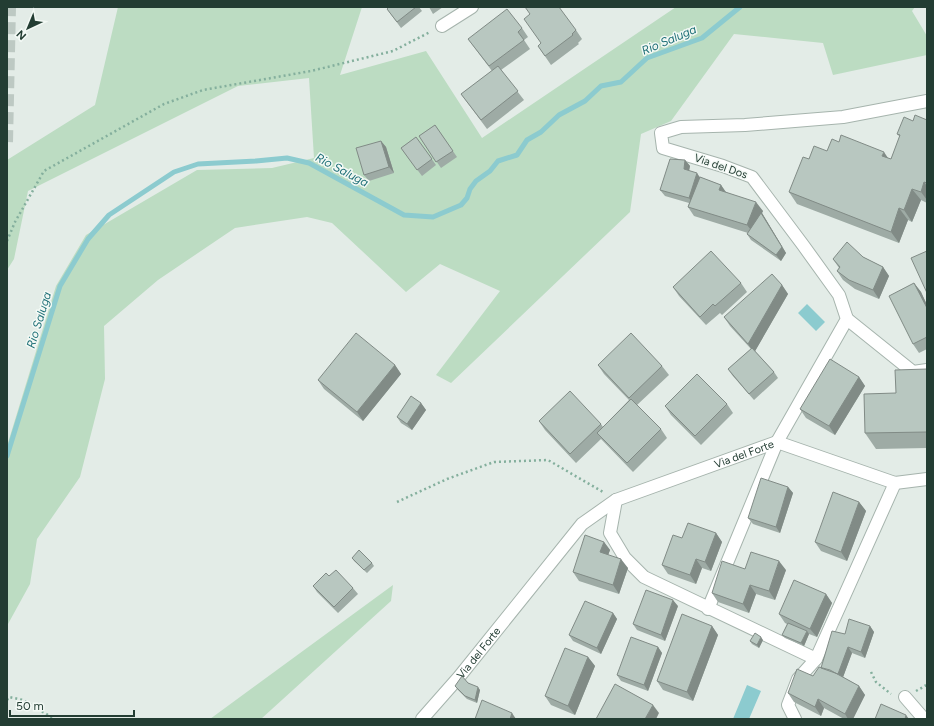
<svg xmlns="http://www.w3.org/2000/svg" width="934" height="726" font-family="Figtree,sans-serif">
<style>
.green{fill:#bcdcc2}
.water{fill:#8ccbcf}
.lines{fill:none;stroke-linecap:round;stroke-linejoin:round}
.stream{stroke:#8ccbcf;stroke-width:5}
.highway-tunnel{stroke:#bdc9c3;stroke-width:12;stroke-dasharray:12 6;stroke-linecap:butt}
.minor-casing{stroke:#a6b4ad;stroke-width:14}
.path{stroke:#84af9d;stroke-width:2.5;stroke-dasharray:2 3;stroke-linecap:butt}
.minor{stroke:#fff;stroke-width:12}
.wall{fill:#9eaba5}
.shaded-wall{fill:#818b86}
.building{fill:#b8c7c0;stroke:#818b86}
.labels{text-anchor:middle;stroke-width:3;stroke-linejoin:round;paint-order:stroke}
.street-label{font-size:11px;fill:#233d33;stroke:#f3f9f5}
.water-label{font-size:12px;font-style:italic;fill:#1f7077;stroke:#f3f9f5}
</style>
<rect width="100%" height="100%" fill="#e3ece7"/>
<path class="green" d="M118 7H362L340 75 426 51 482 138 676 7H915L912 11 927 36V55L833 75 823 43 734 34 671 121 641 134 630 212 451 383 436 375 500 291 440 264 406 292 332 223 307 217 235 228 158 280 104 326 105 379 80 477 37 539 30 584 8 624V689L7 690V446L56 286 86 235 197 170 272 168 314 158 309 78 238 86 28 191 14 259 7 270V160L95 105Z
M393 585 391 601 261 719H210Z"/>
<path class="water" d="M807 304 825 322 816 331 798 313Z
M747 685 761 691 749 719H733Z"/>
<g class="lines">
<path class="stream" d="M7 456 60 286 88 239 109 215 174 172 198 164 256 161 287 158 309 163 404 215 433 217 461 205 467 198 470 189 476 181 490 171 498 161 517 155 527 140 541 132 559 115 585 101 601 86 621 82 647 58 702 38 740 7"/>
<path class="highway-tunnel" d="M7 142 10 7"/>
<defs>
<g id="minor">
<path d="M442 26 472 7"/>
<path d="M847 319 913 372 927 370"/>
<path d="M616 500 610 533 625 558 644 577 816 659"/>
<path d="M708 609 777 442 847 319 839 295 803 245 752 177 723 166 663 148 661 133 681 127 745 125 843 117 927 101"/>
<path d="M905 697 924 719"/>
<path id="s1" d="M422 719 459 677 582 524 616 500 777 442 895 483 927 479"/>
<path d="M795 719 788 705 798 679 816 659 895 483"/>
</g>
</defs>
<use href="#minor" class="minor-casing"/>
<path class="path" d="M7 241 15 222 44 171 164 104 203 90 311 71 393 51 430 32
M397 502 447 479 494 462 548 460 603 492
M871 672 876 682 891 694
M916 691 925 686 927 683
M7 700 9 697 23 700 53 718"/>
<use href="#minor" class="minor"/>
</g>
<path class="wall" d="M389 7H419L422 11 401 28 387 9Z
M429 7H443L433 14Z
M522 28 528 37 524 40 530 49 501 70 524 100 487 129 461 94 492 71 468 39Z
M576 30 582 39 578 43 579 44 551 65 538 46Z
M927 120V203L921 200 912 222 908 220 899 243 797 204 789 192 809 159 827 151 839 142 891 159 900 137 897 134 913 121Z
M435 125 457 157 441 168 419 136Z
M416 137 436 165 422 176 401 148Z
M381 141 386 147 394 173 369 181 364 175Z
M685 160 690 166 689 171 700 177 721 185 726 192 763 211 762 213 786 253 781 261 751 240 747 234 748 233 694 216 688 207 689 203 665 196 660 190Z
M863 257 883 267 889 276 879 299 855 289 843 280 837 271 839 268 833 259Z
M741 283 747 292 722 315 720 313 706 325 679 296 673 287Z
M914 283 921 292 927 305V349L919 353 913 344Z
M782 285 788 294 755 351 774 372 778 378 754 400 732 375 728 369 751 349 730 326 724 317Z
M395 365 401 374 363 421 324 389 318 380Z
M598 365 662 366 669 375 637 405 661 429 667 438 633 472 601 439 576 463 545 430 539 421 601 424 603 427 629 400 604 374Z
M927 369V448L876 449 865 433Z
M859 377 865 386 835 435 806 418 800 409Z
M421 403 426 410 412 430 401 423 397 417Z
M727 404 733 413 701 445 671 415 665 406Z
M788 487 793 493 780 533 753 524 748 518Z
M859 502 866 511 847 561 821 551 815 542Z
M716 533 722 542 711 571 702 568 696 584 668 574 662 565 682 538Z
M604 542 610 550 608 555 628 568 619 594 579 581 573 572Z
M352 558 372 563 374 566 367 573 354 561Z
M745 569 786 570 775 600 756 594 749 613 718 602 712 593Z
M329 576 353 588 358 594 338 613 317 592 313 586Z
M826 594 832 603 817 637 809 634 804 646 785 638 782 635 787 624 785 623 779 614Z
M678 606 665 641 637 630 633 624Z
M613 613 617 619 601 654 573 641 569 635Z
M712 626 718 635 693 701 663 690 657 681Z
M870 626 874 632 865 658 852 653 843 677 859 686 865 695 853 719H844L824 708 821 716 794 702 788 693 813 676 821 668 845 634Z
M763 640 759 648 752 644 750 641Z
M658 647 662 653 648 691 621 681 617 675Z
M588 657 595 666 575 715 551 705 545 696Z
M468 683 480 690 477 703 467 699 457 689 455 686Z"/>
<path class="shaded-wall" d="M381 141 386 147 394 173 389 167Z
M884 152 892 164 882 156Z
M685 160 690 166 688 175 684 169Z
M697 173 701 179 693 205 689 198Z
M924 182 927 186V200L921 192Z
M721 185 727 194 719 190Z
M912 189 921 200 912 222 904 210Z
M756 202 763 211 762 213 786 253 781 261 776 255 754 234 747 225Z
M899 208 908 220 899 243 891 232Z
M883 267 889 276 879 299 873 290Z
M914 283 921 292 927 305V308Z
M782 285 788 294 754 353 748 344Z
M395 365 401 374 363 421 357 412Z
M859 377 865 386 835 435 829 426Z
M421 403 426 410 412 430 407 424Z
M788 487 793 493 780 533 776 527Z
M859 502 866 511 847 561 841 552Z
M716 533 722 542 711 571 705 562Z
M604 542 610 550 606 561 600 552Z
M621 559 628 568 619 594 613 585Z
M696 559 702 568 696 584 690 575Z
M779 561 786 570 775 600 769 591Z
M750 585 756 594 749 613 743 604Z
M826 594 832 603 817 637 810 629Z
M673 600 678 606 665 641 661 635Z
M613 613 617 619 601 654 597 648Z
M712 626 718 635 693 701 687 692Z
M870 626 874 632 865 658 861 652Z
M807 631 809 634 804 646 801 643Z
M761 637 763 640 759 648 757 645Z
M658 647 662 653 648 691 644 685Z
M848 647 852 653 842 680 838 674Z
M588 657 595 666 575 715 568 706Z
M859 686 865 695 853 719H848L845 714Z
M478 687 480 690 477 703 475 700Z
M818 699 824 708 821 716 815 707Z
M653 705 659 713 656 719H645Z
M512 713 516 719H510Z
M906 715 909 719H905Z"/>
<path class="building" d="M389 7H416L397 22 387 9Z
M525 7H559L576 30 572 34 573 35 545 56 538 46 541 43 524 19 530 14Z
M507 9 522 28 518 32 524 40 489 66 468 39Z
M498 66 518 91 481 120 461 94Z
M915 115 927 120V183L924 182 921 192 912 189 904 210 899 208 891 232 789 192 803 157 809 159 814 146 827 151 832 139 839 142 841 135 884 152 882 156 891 159 900 135 897 134 904 117 913 121Z
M435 125 453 151 436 162 419 136Z
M416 137 432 159 417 170 401 148Z
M381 141 389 167 364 175 356 148Z
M670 159 685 160 684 169 697 173 689 198 660 190Z
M700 177 721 185 719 190 756 202 747 225 688 207Z
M761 213 782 247 776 255 747 234Z
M847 242 863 257 883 267 873 290 849 280 837 271 840 267 833 259Z
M711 251 741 283 715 306 713 304 700 317 673 287Z
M927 251V293L911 258Z
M772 274 782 285 748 344 724 317Z
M914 283 927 308V337L913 344 889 296Z
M356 333 395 365 357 412 318 380Z
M631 333 662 366 629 398 598 365Z
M752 348 774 372 749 394 728 369Z
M830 359 859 377 829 426 800 409Z
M927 369V432L865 433 864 394 896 393 895 370Z
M697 374 727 404 695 436 665 406Z
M570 391 601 424 570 454 539 421Z
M411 396 421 403 407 424 397 417Z
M631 399 661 429 627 463 597 433Z
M761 478 788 487 776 527 748 518Z
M833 492 859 502 841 552 815 542Z
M688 523 716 533 705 562 696 559 690 575 662 565 673 535 682 538Z
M585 535 604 542 600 552 621 559 613 585 573 572Z
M359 550 372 563 364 570 352 558Z
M751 552 779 561 769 591 750 585 743 604 712 593 722 561 745 569Z
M336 570 353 588 334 607 313 586 326 573 329 576Z
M794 580 826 594 810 629 779 614Z
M646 590 673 600 661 635 633 624Z
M585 601 613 613 597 648 569 635Z
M682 614 712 626 687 692 657 681Z
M849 619 870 626 861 652 848 647 838 674 821 668 832 631 845 634Z
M788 623 807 631 801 643 782 635Z
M755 633 761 637 757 645 750 641Z
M631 637 658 647 644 685 617 675Z
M565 648 588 657 568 706 545 696Z
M819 667 830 670 859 686 845 714 818 699 815 707 788 693 797 669 813 676Z
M462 676 468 683 478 687 475 700 465 696 455 686Z
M615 684 653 705 645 719H596Z
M482 700 512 713 510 719H475Z
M881 704 906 715 905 719H875Z"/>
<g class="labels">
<g class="street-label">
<text transform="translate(721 166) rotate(19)" y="4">Via del Dos</text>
<text dy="4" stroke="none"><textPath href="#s1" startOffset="430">Via del Forte</textPath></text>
<text dy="4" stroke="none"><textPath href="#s1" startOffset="87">Via del Forte</textPath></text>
</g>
<g class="water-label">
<text transform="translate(669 40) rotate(-23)" y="4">Rio Saluga</text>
<text transform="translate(342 170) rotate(28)" y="4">Rio Saluga</text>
<text transform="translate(39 320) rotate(-73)" y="4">Rio Saluga</text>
</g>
</g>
<rect width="934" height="726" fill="none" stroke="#233d33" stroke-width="16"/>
<g transform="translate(28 28) rotate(224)" stroke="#f3f9f5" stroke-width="3" paint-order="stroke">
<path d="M0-3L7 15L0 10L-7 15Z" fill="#233d33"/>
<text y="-6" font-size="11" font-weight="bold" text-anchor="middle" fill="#233d33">N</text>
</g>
<path d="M10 710v6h124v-6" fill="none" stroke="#233d33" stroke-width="2"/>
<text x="16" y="710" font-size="12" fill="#233d33" stroke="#f3f9f5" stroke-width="3" paint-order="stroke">50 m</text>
</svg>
